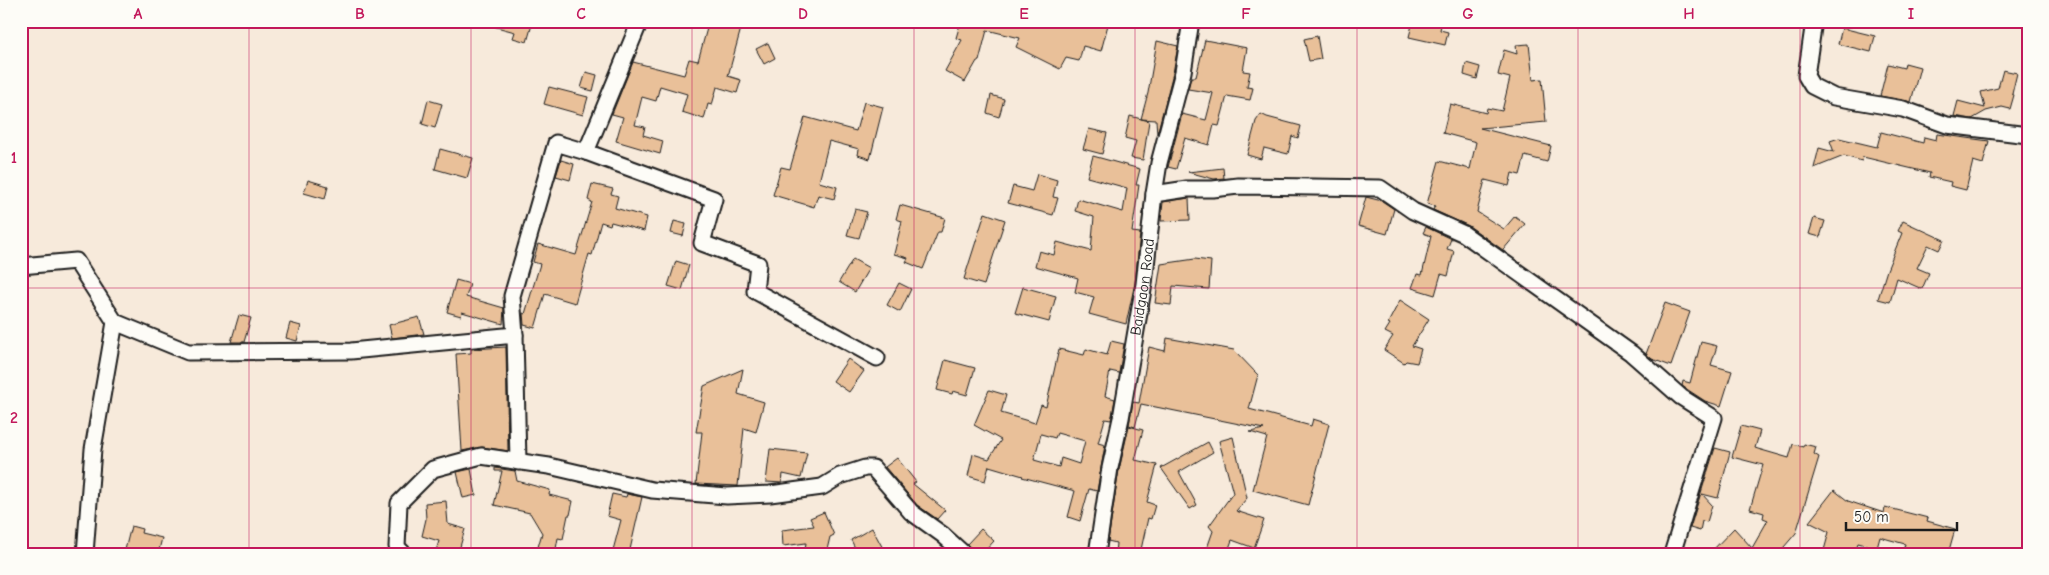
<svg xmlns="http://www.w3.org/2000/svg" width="2049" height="575" font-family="'Comic Neue',sans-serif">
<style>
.building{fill:#e9c099;stroke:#1c1c1c;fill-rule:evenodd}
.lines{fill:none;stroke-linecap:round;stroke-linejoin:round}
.minor-casing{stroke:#1c1c1c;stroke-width:19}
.minor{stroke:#fdfcf7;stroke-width:15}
.grid{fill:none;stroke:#c2185b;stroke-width:1;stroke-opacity:0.55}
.labels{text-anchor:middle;stroke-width:4.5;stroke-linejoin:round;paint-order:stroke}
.street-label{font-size:15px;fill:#1c1c1c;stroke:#fdfcf7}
.neatline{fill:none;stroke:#c2185b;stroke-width:2}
.grid-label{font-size:16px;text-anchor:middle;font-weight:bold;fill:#c2185b}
</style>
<rect width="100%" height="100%" fill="#f7eadb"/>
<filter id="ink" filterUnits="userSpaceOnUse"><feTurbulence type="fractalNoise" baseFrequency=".02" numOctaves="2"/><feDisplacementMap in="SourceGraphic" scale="10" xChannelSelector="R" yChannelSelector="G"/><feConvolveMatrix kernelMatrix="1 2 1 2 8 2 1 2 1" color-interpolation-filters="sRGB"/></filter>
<g filter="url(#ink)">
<path class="building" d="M489 21H533L527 42 513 38 515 32 489 25Z
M709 21H743L728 76 741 80 737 93 717 87 712 105 708 104 704 119 682 112 687 94 660 86 656 101 642 97 635 125 645 127 643 135 663 141 660 154 616 141 623 117 612 114 633 62 684 75 689 59 698 61Z
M961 21H1109L1101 51 1083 46 1079 61 1066 58 1060 69 1016 47 1020 38 987 30 979 61H977L965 82 945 71 962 40 956 38Z
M1413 21H1442L1440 30 1448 32 1445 45 1409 37Z
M1842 28 1875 36 1871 52 1838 44Z
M1317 36 1321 59 1309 61 1304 39Z
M1205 40 1247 48 1243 71 1250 72 1247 87 1253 88 1250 100 1227 96 1219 126 1214 125 1209 145 1185 138 1176 169 1168 167 1182 114 1206 120 1213 93 1188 89 1191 77H1196Z
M1157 41 1178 46 1173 73 1157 134 1156 120 1141 119 1148 93Z
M768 43 775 58 764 64 756 49Z
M1529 44 1533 80 1542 79 1546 122 1480 128 1551 146 1547 162 1525 156 1520 175 1512 173 1509 186 1485 180 1477 212 1504 229 1515 216 1525 224 1503 250 1469 226 1433 210 1435 206 1427 204 1439 161 1470 169 1476 142 1443 133 1450 104 1486 113 1487 108 1502 111 1510 78 1498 75 1504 50 1517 54 1516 45Z
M1466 63 1480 67 1477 79 1464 75Z
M1905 63 1920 67 1911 102 1880 96 1888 64 1904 68Z
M2003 70 2017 73 2012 94 2014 95 2010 109 2002 107 1986 111 1972 119 1954 116 1958 101 1985 108 1981 92 1998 88Z
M586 72 597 75 593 91 581 88Z
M549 87 588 97 583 115 544 104Z
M991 95 1004 99 999 117 987 113Z
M428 100 442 104 435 128 422 124Z
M864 102 883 107 870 159 858 155 859 149 829 141 819 182 837 187 834 199 818 195 814 207 773 195 781 167 790 169 805 117 856 131Z
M1261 114 1267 117 1301 126 1298 138 1292 136 1288 154 1264 148 1261 159 1247 155 1256 121Z
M1130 116 1149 121 1143 160 1131 158 1136 141 1125 138Z
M1089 129 1107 133 1102 154 1083 149Z
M1881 132 1923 143 1924 137 1936 140 1937 134 1989 141 1983 164 1973 161 1966 190 1950 186 1951 182 1929 177 1930 173 1863 157 1862 161 1844 156 1814 168 1819 148 1834 152 1830 141 1839 138 1877 147Z
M440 149 473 158 467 178 435 169Z
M1093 156 1140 169 1136 185H1139L1132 232 1140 233 1135 283 1126 324 1089 314 1094 297 1075 292 1078 278 1035 266 1039 251 1054 255 1057 242 1091 251 1094 217 1075 211 1078 199 1123 212 1127 188 1087 177Z
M561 160 574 164 570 180 556 176Z
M1223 168 1224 178 1214 179 1188 172Z
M1037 174 1057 180 1053 197 1058 198 1053 215 1008 203 1013 186 1032 191Z
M308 180 328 186 325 199 304 193Z
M592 184 613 189 611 194 618 196 615 208 647 217 644 231 611 222 610 225 601 222 592 255 589 254 575 303 545 294 535 328 524 325 523 313 525 314 540 264 533 262 538 244 576 255 592 202 588 200Z
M1366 197 1382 201 1394 209 1387 234 1358 226Z
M1189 198 1190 220 1161 221 1163 202Z
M900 205 945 218 941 232H938L923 269 906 262 908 258 894 254 902 221 896 219Z
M855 209 867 212 859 238 847 235Z
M985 213 1005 220 984 285 964 279Z
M1814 218 1825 221 1820 237 1809 234Z
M674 221 686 224 683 236 671 233Z
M1903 221 1944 240 1939 250 1928 245 1917 268 1929 273 1922 289 1897 278 1890 302 1878 299 1887 270 1902 233 1898 231Z
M1426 227 1451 239 1447 249 1454 251 1448 276 1441 274 1435 295 1412 288 1417 274 1422 275 1431 236 1423 233Z
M853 259 869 268 855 292 839 282Z
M1195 259 1211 261 1209 289 1173 286 1171 305 1155 303 1161 264Z
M676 261 689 265 682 290 668 286Z
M456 280 470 284 466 297 504 308 503 324 462 312 461 316 447 312Z
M899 283 911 289 900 312 887 305Z
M1023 287 1056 296 1049 322 1015 313Z
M1400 300 1429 319 1412 346 1421 349 1417 363 1406 361 1404 363 1384 350 1393 336 1385 332 1390 324 1388 323Z
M1665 303 1690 312 1671 366 1652 359 1646 354Z
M239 315 251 318 244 342H231Z
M419 317 424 334 392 338 389 325Z
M290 323 301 326 297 341 286 338Z
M1167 338 1234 350 1258 375 1249 409 1311 426 1313 419 1329 424 1308 505 1253 490 1267 437 1250 432 1264 429 1141 404 1135 427 1129 425 1133 402 1139 403 1149 347 1165 351Z
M1111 341 1124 344 1119 373 1110 371 1105 396 1115 399 1112 416 1111 420 1105 419 1098 443 1105 445 1097 491 1089 489 1080 521 1068 517 1075 491 1022 477 1023 476 989 466 985 481 968 476 973 454 989 459 1001 440 974 425 989 390 1006 395 1001 413 1035 423 1041 405 1046 407 1059 349 1084 355 1086 349 1107 355ZM1057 433 1085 441 1079 464 1061 458 1059 467 1034 460 1041 434 1055 438Z
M1701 342 1717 346 1711 365 1732 371 1721 406 1705 401 1682 386 1683 381 1690 383Z
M506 347 508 451 482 447 462 451 456 354 471 353V349Z
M848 359 864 371 849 392 833 381Z
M945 360 975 368 967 395 953 391 952 394 937 390Z
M743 369 738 394 764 402 756 432 744 428 738 486 696 484 702 432H696L704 386Z
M1129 426 1143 430 1135 460 1157 465 1147 502 1155 505 1151 519 1148 518 1140 554H1115L1116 543 1108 541 1119 470Z
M1741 426 1760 431 1755 448 1758 449 1789 458 1793 444 1803 447 1804 444 1816 447 1814 454 1819 457 1796 533 1778 554H1709L1734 528 1752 548 1768 520 1763 518 1764 513 1750 509 1763 465 1732 457Z
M1233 437 1247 498 1236 511 1264 520 1254 548 1232 540 1227 554H1205L1213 531 1209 526 1233 493 1219 441Z
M1208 442 1213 452 1179 472 1197 505 1190 509 1161 468Z
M1715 448 1730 452 1718 498 1702 494 1712 505 1707 522 1702 521 1700 531 1690 528Z
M770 449 807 453 801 478 783 474 782 483 766 482Z
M897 458 916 482 913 484 945 510 937 519 917 505 885 467Z
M495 468 515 471 517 481 550 490 549 495 573 501 570 515H568L563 539 558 538 555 554H536L542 533 530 513 494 505 502 471H495Z
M471 469 476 495 463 498 457 472Z
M1834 490 1848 501 1884 513 1885 507 1928 518 1927 521 1955 529 1948 554H1902L1905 544 1880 537 1877 548 1858 543 1854 554H1823L1829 532 1809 522Z
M612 494 626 497 627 494 642 497 629 554H612L621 520 607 516Z
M446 501 448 524 465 529 458 554H435L439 541 422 536 426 519 425 503Z
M824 512 834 535 830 537 826 554H804L806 543 783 546 782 530 814 526 810 518Z
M131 526 142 529 141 533 162 538 158 554H124Z
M872 528 886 554H858L851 540Z
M981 529 994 541 982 554H973L967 544Z"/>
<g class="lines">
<defs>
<g id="minor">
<path d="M1814 21 1806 76 1812 86 1834 97 1903 109 1947 125 2028 135"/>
<path d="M586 152 714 199 702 243 758 264 755 291 877 358"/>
<path d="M1154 194 1187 189H1213L1238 186 1380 188 1413 211 1464 234 1631 353 1681 397 1714 418 1672 554"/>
<path d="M21 266 76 261 115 322 188 352 351 351 515 335 518 462"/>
<path d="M515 335 512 296 556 143 586 152 640 21"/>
<path d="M85 554 93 449 115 322"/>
<path d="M404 554 397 547 399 503 433 469 481 456 549 466 652 490 727 496 770 494 822 487 840 476 865 468H873L911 512 943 535 964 554"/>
<path id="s1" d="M1097 554 1110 468 1121 418 1144 284 1154 194 1159 163 1183 72 1191 21"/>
</g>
</defs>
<use href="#minor" class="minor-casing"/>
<use href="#minor" class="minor"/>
</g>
</g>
<path class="grid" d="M249 21V554M471 21V554M692 21V554M914 21V554M1135 21V554M1357 21V554M1578 21V554M1800 21V554M21 288H2028"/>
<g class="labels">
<g class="street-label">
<text dy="5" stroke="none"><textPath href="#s1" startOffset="271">Baidgaon Road</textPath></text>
</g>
</g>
<rect width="2049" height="575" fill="none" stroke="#fdfcf7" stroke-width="55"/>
<path d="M1846 522v8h111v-8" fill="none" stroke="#1c1c1c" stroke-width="2.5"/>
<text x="1854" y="522" font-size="15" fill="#1c1c1c" stroke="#fdfcf7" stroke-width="4" paint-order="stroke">50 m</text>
<rect x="28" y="28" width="1994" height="520" class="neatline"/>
<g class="grid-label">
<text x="138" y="19">A</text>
<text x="360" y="19">B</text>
<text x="581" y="19">C</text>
<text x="803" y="19">D</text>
<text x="1024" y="19">E</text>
<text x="1246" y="19">F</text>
<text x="1468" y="19">G</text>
<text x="1689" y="19">H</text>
<text x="1911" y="19">I</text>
<text x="14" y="163">1</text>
<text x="14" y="423">2</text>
</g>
</svg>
